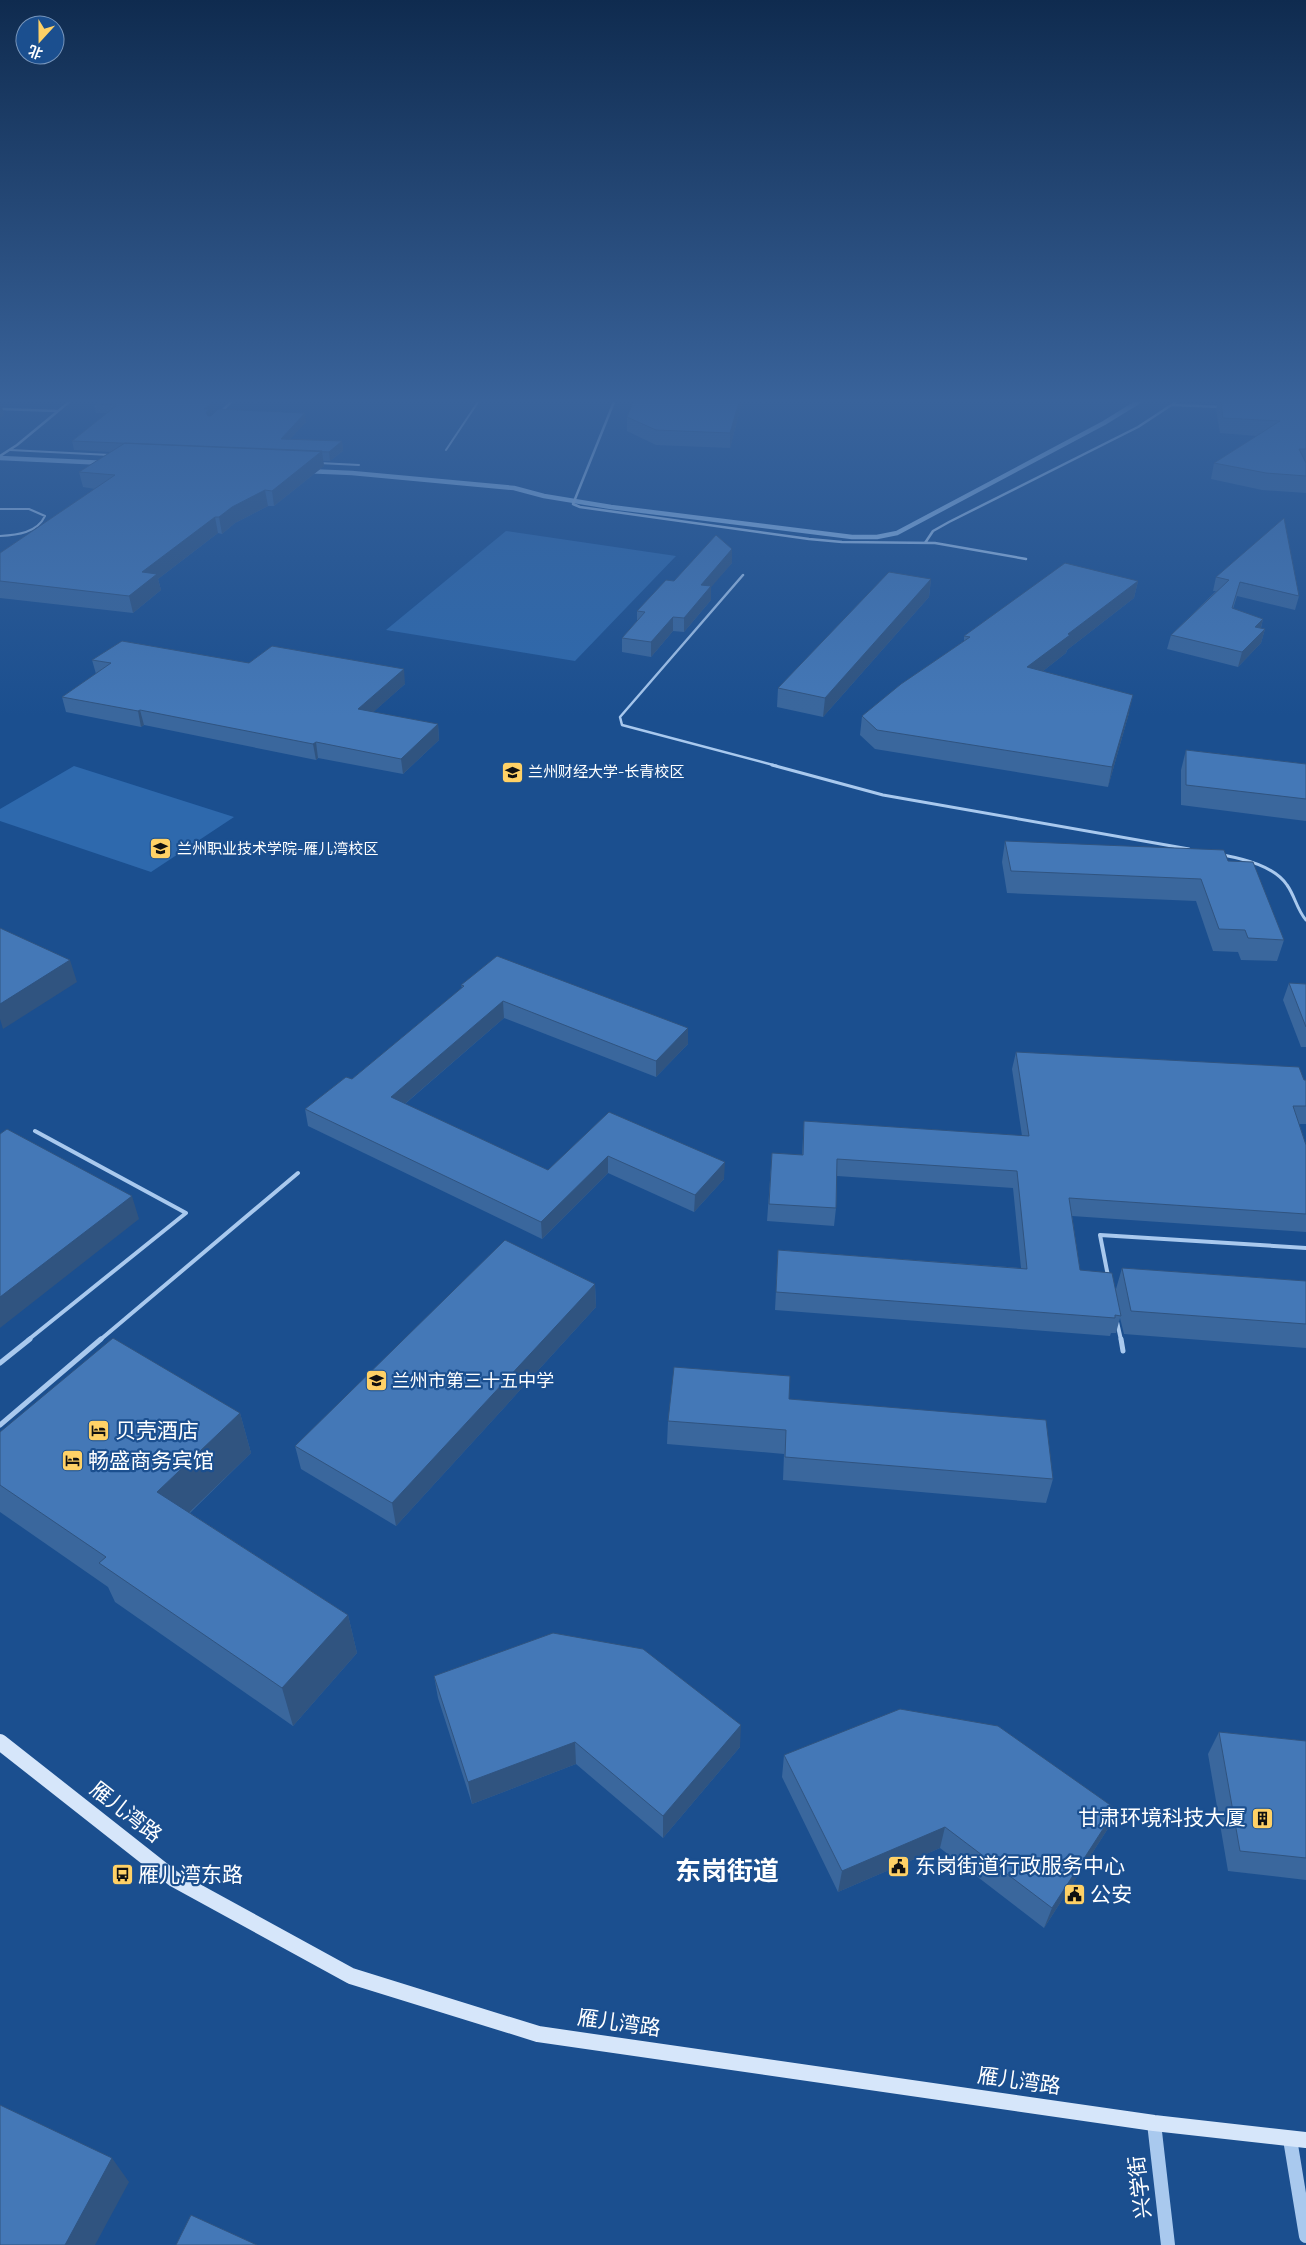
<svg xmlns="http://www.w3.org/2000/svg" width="1306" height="2245" font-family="Manrope,'Noto Sans SC',sans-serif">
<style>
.green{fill:#2e69ad}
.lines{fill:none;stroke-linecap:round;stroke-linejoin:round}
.stream{stroke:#9cc4f0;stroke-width:4.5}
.service-far4{stroke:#a9c9ee;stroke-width:2}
.service-far3{stroke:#a9c9ee;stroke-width:2.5}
.service-far2{stroke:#a9c9ee;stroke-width:3}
.service-far1{stroke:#a9c9ee;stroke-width:4}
.service{stroke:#a9c9ee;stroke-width:5}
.minor{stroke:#a9c9ee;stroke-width:2.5}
.tertiary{stroke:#a9c9ee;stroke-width:14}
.secondary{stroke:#d6e6fa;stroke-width:16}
.wall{fill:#3a679d}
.shaded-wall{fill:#305480}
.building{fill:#4478b7;stroke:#305480}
.labels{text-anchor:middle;stroke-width:4.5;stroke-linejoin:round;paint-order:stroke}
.far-poi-label{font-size:15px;fill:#fff;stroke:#1b4f8f;text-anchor:start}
.poi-label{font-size:18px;fill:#fff;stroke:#1b4f8f;text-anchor:start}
.near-poi-label{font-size:21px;fill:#fff;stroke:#1b4f8f;text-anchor:start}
.near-street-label{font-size:21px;fill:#fff;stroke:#1b4f8f}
.near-district-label{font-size:26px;font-weight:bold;fill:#fff;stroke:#1b4f8f}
</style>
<rect width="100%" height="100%" fill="#1b4f8f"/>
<path class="green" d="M506 531 676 556 575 661 386 630Z
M74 766 234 817 151 872 0 821V809Z"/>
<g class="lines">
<path class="stream" d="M0 458 106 463
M306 471 352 473 514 488 544 496 611 507 852 537H877L897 533 1104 423 1138 402"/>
<path class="service-far4" d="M10 450 110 455
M446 450 478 402
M319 463 359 465
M0 509H29L45 516C37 533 17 535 0 536"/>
<path class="service-far3" d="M743 575 620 717 622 725 777 766"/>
<path class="service-far2" d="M772 765 883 795 1189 849
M1223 855C1244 859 1274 866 1287 885 1295 896 1297 910 1306 920"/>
<path class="service-far1" d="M1108 1276 1100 1235 1306 1248
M1117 1322 1121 1340
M28 1340 186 1213 35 1131
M100 1340 298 1173"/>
<path class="service" d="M1121 1339 1123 1351
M0 1363 30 1339
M0 1425 101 1339"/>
<path class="minor" d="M614 402 573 504 580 507 809 539 842 542 935 543 1026 559
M1173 405 1222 407
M0 409 57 411
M219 414 231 402
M0 456 17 445 69 402
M925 543 933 531 949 522 1138 427 1176 402"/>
<path class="tertiary" d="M1154 2123 1168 2245
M1290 2139 1306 2236"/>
<path class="secondary" d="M0 1742 174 1879 351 1976 538 2034 1154 2123 1306 2140"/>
</g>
<path class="wall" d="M97 402 210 414V416L306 422 290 439 342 441 343 451 330 461H323L324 466 274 506H268L235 523 222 534 218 533 158 579 161 590 133 613 0 598V553L95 489 83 487 79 472 112 452 74 450 72 441 107 413H96L94 404Z
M742 402 730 448 656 445 627 431V417Z
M1218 402H1306V493L1262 490 1211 479 1214 463 1257 436 1220 433 1216 410Z
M732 549V563L711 586V600L684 632 673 631 651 657 622 652V638L637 621V611L674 581Z
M1216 577 1299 596 1295 610 1237 596 1233 609 1263 619 1261 628 1265 629 1261 643 1238 667 1167 649 1171 635 1216 591H1213Z
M931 579 929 597 823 717 777 707 778 688Z
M1138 581 1134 598 1067 650 1066 653 1043 671 1129 713 1108 787 875 749 860 735 862 716 964 641V636Z
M92 660 249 663 405 684 373 712 438 724 439 740 403 774 318 758 316 760 144 725 141 727 66 712 62 697 96 674Z
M1186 750 1306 764V821L1181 805V770Z
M1005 841 1228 861 1284 940 1277 961 1241 960 1238 952 1213 951 1196 901 1007 893 1002 862Z
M1289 983 1306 984V1047H1301L1283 1000Z
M461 985 688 1044 656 1077 504 1018 405 1104 548 1170 609 1112 724 1179 694 1212 608 1173 542 1239 308 1126 305 1109 352 1079 462 988Z
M1016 1052 1306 1080V1124H1299L1306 1145V1232L1072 1216 1080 1270 1116 1289 1122 1268 1306 1281V1348L1124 1334 1120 1318 1116 1333H1111L1110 1336 775 1310 778 1250 1021 1268 1013 1188 837 1176 836 1208 834 1226 767 1221 772 1153 802 1155 804 1121 1022 1136 1012 1069Z
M595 1284 596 1307 396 1526 301 1469 295 1446Z
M789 1399 1053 1479 1046 1503 783 1480 784 1454 667 1444 668 1421Z
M240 1413 251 1453 190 1513 348 1615 357 1653 293 1726 115 1602 108 1587 0 1512V1432Z
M434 1676 740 1747 663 1838 576 1764 472 1804 438 1698Z
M1219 1732 1306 1741V1880L1228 1871 1208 1754Z
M784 1755 1116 1809 1107 1830 1044 1928 940 1848 838 1892 782 1777Z"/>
<path class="shaded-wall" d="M0 402H1L4 415 0 418Z
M212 402H222L210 414 211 418 208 422 204 409Z
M739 402H742L730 448V433Z
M305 413 306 422 282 448 281 439Z
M342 441 343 451 330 461 329 452Z
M322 451 324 466 274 506 272 491Z
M265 490 268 506 235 523 222 534 219 517 232 507Z
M215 517 218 533 158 579 161 590 133 613 129 596 142 572Z
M732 549V563L701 599V585Z
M931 579 929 597 823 717 825 698Z
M1138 581 1134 598 1067 650 1066 653 1024 686 1027 667 1068 634Z
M711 586V600L684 632V618Z
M673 617V631L651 657V642Z
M1263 619 1259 634 1255 627Z
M1265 629 1261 643 1238 667 1242 652Z
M404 669 405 684 360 724 358 709Z
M1133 695 1129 713 1108 787 1112 767Z
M140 710 144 725 141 727 138 711Z
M438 724 439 740 403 774 401 759Z
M316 742 318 758 316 760 313 744Z
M70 960 77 982 3 1029 0 1019V1004Z
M503 1001 504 1018 393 1114 391 1097Z
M688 1028V1044L656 1077V1061Z
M608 1156V1173L542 1239 541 1222Z
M725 1162 724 1179 694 1212 695 1195Z
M132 1196 139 1219 0 1328V1297Z
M595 1284 596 1307 396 1526 392 1503Z
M240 1413 251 1453 170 1531 157 1492Z
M348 1615 357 1653 293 1726 282 1688Z
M741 1725 740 1747 663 1838V1816Z
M575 1742 576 1764 472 1804 468 1782Z
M1116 1809 1107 1830 1044 1928 1052 1908Z
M945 1827 940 1848 838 1892 842 1871Z
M112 2158 129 2182 95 2245H65Z"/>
<path class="building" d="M97 402H212L204 409H209L206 413 208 416H211L218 409 305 413 281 439 342 441 329 452 72 441 117 405 94 404Z
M633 402H739L730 433 656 430 627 417Z
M1221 402H1306V449H1299L1306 463V476L1266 473 1214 463 1280 421 1223 418Z
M125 443 322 451 272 491 265 490 232 507 219 517H215L142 572 157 574 129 596 0 581V553L115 475 79 472Z
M1284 518 1299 596 1240 582 1232 608 1263 619 1255 627 1265 629 1242 652 1171 635 1229 580 1216 577Z
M716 535 732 549 701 585 711 586 684 618 673 617 651 642 622 638 645 612 637 611 666 580 674 581Z
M1065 563 1138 581 1068 634 1070 635 1027 667 1133 695 1112 767 877 730 862 716 901 684 970 637 964 636Z
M889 572 931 579 825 698 778 688Z
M122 641 249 663 272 646 404 669 358 709 438 724 401 759 316 742 313 744 140 710 138 711 62 697 111 663 92 660Z
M1186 750 1306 764V799L1186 785Z
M1005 841 1224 850 1228 861 1253 862 1284 940 1248 938 1245 930 1219 929 1201 879 1011 871Z
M0 928 70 960 0 1004Z
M497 956 688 1028 656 1061 503 1001 391 1097 548 1170 609 1112 725 1162 695 1195 608 1156 541 1222 305 1109 346 1077 352 1079 464 986 461 985Z
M1289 983 1306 984V1027Z
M1016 1052 1299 1067 1304 1080H1306V1106H1293L1306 1145V1214L1069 1198 1080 1270 1112 1273 1121 1316 1115 1315V1318L776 1292 778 1250 1027 1269 1017 1171 837 1159 836 1208 769 1204 772 1153 803 1155 804 1121 1029 1136Z
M7 1129 132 1196 0 1297V1134Z
M505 1240 595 1284 392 1503 295 1446Z
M1122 1268 1306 1281V1324L1131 1311Z
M113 1338 240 1413 157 1492 348 1615 282 1688 99 1563 106 1557 0 1485V1432Z
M674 1367 790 1376 789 1399 1046 1420 1053 1479 785 1457 786 1430 668 1421Z
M553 1633 643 1649 741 1725 663 1816 575 1742 468 1782 434 1676Z
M900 1709 998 1726 1116 1809 1052 1908 945 1827 842 1871 784 1755Z
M1219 1732 1306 1741V1858L1240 1851Z
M0 2105 112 2158 65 2245H0Z
M191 2215 257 2245H176Z"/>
<linearGradient id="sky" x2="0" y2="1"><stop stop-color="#0f2b4f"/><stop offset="0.56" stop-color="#39639b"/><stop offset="1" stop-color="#39639b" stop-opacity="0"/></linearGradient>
<rect width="1306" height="716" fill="url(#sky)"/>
<defs>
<symbol id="university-square" viewBox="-11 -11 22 22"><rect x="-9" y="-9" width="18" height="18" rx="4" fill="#ffd166" stroke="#1b4f8f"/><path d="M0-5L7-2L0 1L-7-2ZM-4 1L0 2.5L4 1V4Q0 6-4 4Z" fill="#111"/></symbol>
<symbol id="school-square" viewBox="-11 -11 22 22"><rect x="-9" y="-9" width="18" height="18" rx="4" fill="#ffd166" stroke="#1b4f8f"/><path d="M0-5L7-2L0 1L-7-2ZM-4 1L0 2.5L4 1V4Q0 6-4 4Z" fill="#111"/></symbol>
<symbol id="hotel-square" viewBox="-11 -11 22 22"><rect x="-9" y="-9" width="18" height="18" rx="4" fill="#ffd166" stroke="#1b4f8f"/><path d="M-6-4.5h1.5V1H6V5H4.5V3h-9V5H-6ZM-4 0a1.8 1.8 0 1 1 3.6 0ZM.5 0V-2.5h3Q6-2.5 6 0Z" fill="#111"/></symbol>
<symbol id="building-square" viewBox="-11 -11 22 22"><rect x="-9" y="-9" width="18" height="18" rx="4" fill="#ffd166" stroke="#1b4f8f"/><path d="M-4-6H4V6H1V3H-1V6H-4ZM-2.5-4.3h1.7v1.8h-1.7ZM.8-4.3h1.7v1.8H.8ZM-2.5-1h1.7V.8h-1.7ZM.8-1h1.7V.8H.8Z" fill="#111"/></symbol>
<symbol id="civic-square" viewBox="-11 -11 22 22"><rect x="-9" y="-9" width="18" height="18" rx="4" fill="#ffd166" stroke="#1b4f8f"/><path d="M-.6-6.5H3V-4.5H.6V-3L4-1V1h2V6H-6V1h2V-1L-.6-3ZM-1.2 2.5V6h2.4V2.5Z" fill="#111"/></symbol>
<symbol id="bus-square" viewBox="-11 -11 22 22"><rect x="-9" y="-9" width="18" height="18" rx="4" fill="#ffd166" stroke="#1b4f8f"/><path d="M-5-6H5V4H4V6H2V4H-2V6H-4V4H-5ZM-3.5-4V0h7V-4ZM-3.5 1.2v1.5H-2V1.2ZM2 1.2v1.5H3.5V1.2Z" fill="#111"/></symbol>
</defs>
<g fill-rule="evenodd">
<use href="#university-square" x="500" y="760" width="25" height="25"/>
<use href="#university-square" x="148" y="836" width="25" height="25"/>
<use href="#school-square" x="364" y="1368" width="25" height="25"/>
<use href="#hotel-square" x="86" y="1418" width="25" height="25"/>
<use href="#hotel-square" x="60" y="1448" width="25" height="25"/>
<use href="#building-square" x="1250" y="1806" width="25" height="25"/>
<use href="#civic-square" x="886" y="1854" width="25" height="25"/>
<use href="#bus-square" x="110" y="1862" width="25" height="25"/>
<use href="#civic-square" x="1062" y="1882" width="25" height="25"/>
</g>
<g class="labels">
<g class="far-poi-label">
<text x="528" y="777">兰州财经大学-长青校区</text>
<text x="177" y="854">兰州职业技术学院-雁儿湾校区</text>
</g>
<g class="poi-label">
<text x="392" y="1387">兰州市第三十五中学</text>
</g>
<g class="near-poi-label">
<text x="115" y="1438">贝壳酒店</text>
<text x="88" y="1468">畅盛商务宾馆</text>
<text x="1246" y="1825" text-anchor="end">甘肃环境科技大厦</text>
<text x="915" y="1873">东岗街道行政服务中心</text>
<text x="138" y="1882">雁儿湾东路</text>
<text x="1090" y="1902">公安</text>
</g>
<g class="near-street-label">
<text transform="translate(126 1812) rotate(38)" y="7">雁儿湾路</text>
<text transform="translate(619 2023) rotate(8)" y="7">雁儿湾路</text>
<text transform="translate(1019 2081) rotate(8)" y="7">雁儿湾路</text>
<text transform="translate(1140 2187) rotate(-97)" y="7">兴学街</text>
</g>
<g class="near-district-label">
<text x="727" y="1880">东岗街道</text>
</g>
</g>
<g transform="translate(40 40) rotate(201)"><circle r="24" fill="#1b4f8f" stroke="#7695bc"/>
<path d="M0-4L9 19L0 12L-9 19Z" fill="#ffd166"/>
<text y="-8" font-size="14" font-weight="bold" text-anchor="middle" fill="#ffffff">北</text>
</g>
</svg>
